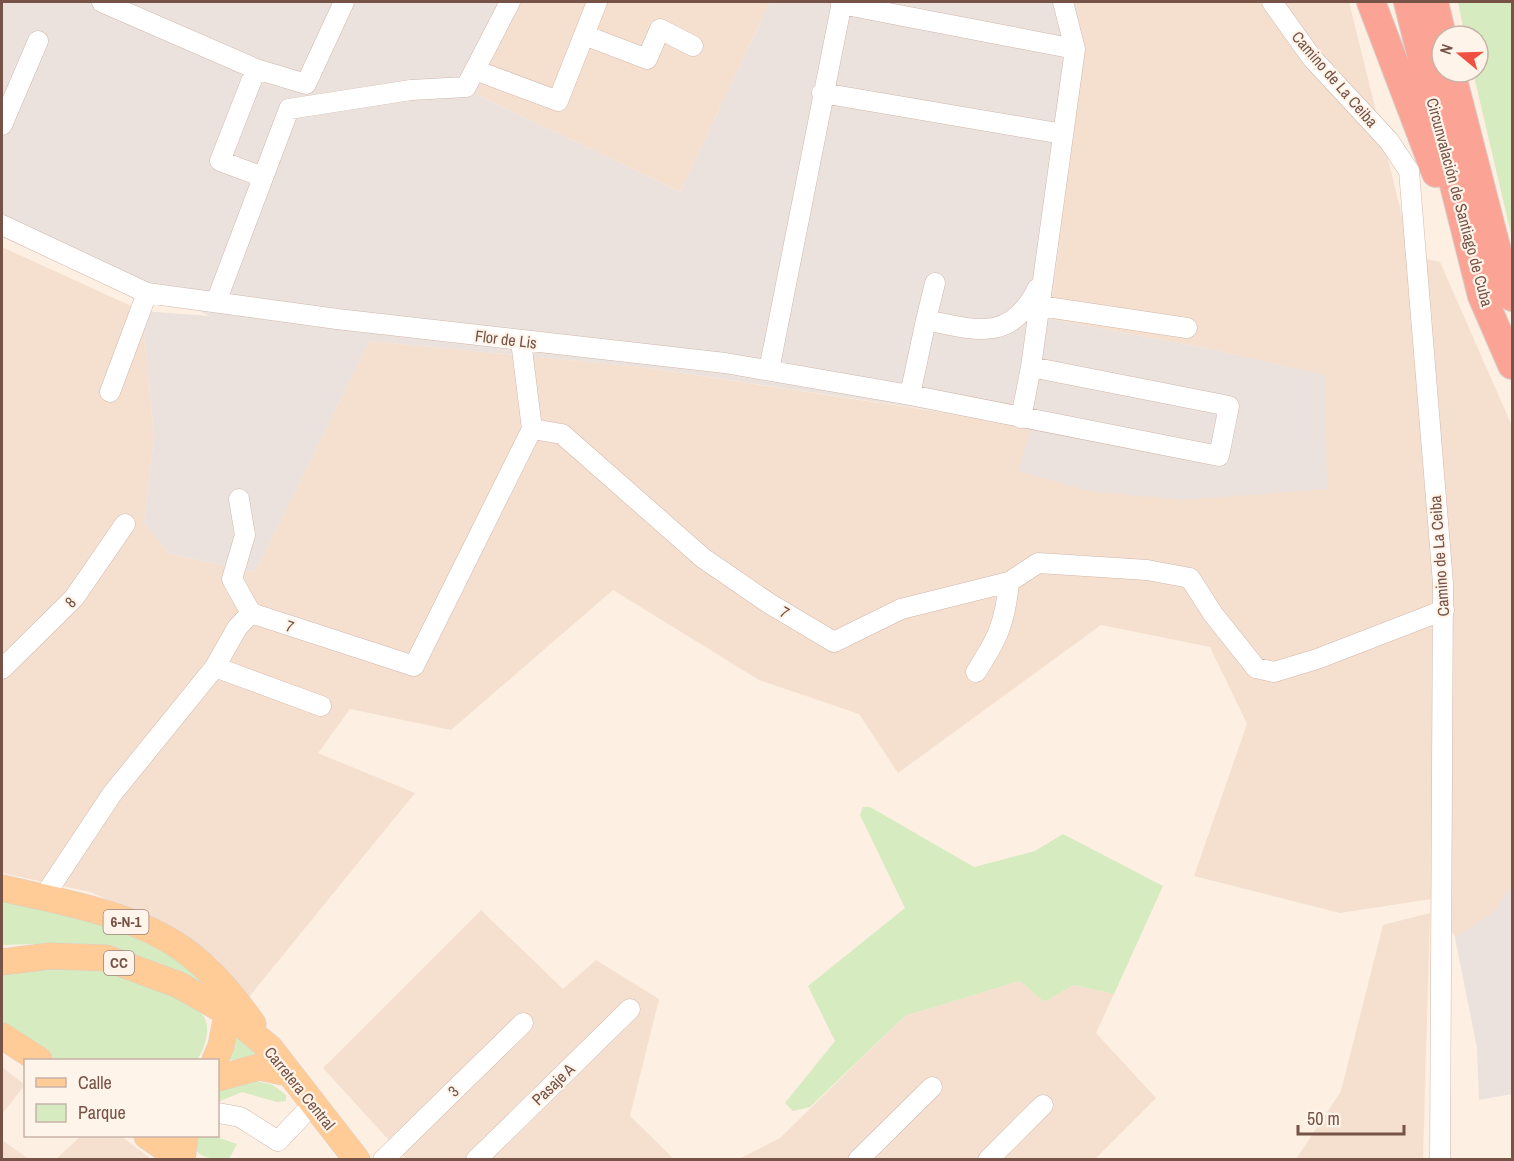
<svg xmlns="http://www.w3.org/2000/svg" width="1514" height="1161" font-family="'Archivo Narrow',sans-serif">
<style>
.residential{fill:#f5e0d0}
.industrial{fill:#ece2dd}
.green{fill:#d7ebc0}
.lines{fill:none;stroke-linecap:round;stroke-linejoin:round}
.minor-casing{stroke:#d1b7ab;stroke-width:21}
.major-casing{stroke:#d9cfcb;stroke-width:27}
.highway-casing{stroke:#d9cfcb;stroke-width:30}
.minor{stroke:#fff;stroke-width:20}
.major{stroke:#ffcb97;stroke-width:26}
.highway{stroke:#fba395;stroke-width:28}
.labels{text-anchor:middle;stroke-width:4.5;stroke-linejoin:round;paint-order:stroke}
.shield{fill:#fff4e9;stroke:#9f8378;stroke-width:1.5}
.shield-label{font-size:15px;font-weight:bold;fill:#765247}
.street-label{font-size:16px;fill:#765247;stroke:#fff4e9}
</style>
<rect width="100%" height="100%" fill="#fdefe2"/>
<path class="residential" d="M517 2H770L680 192 476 94Z
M1076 2H1349L1412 256 1440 262 1512 426V885L1494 912 1456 938 1431 899 1340 913 1194 876 1247 724 1210 647 1101 625 898 773 859 714 759 680 613 590 451 730 350 709 318 753 415 793 249 997 217 959 169 926 90 892 2 873V247L142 311 154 436 144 523 170 554 255 572 370 341 641 367 1033 426 1324 375 1205 348 1050 319 1082 47Z
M481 910 563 989 596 960 659 999 630 1116 674 1159H406L323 1068Z
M1430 913 1423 1159H1296L1341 1091 1383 925Z
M1020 981 1044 1002 1074 985 1114 994 1096 1033 1156 1098 1095 1159 737 1160 780 1138 905 1016Z
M2 1067 25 1085 2 1114Z
M81 1136H121L151 1159H56Z
M2 1140 29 1159H2Z"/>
<path class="industrial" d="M2 2H517L476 94 680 192 770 2H1076L1082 47 1050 319 1205 348 1325 375 1327 489 1182 500 1089 491 1018 471 1032 425 641 367 370 341 255 572 170 554 144 523 154 436 142 311 210 316 2 216Z
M1512 885V1094L1479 1100 1477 1048 1455 938 1494 912Z"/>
<path class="green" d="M1458 2H1512V238L1473 72H1478V36H1465Z
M863 807H870L974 867 1035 851 1063 834 1163 886 1114 994 1074 985 1044 1002 1020 981 905 1016 810 1107 793 1111 785 1103 835 1041 808 986 905 908 860 815Z
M2 900 123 929 161 947 223 994 125 954 74 943 2 945Z
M62 964C105 969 143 978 181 1001 187 1005 196 1008 201 1013 213 1025 205 1049 197 1060H55L2 1022V972Z
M236 1033 260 1056 223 1061Z
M244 1078 273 1085 286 1095V1101L277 1102 242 1092 218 1102V1090Z
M196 1136H214L237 1144 229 1159C213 1159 189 1159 196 1136Z"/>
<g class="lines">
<defs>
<path id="minor" d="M102 2 256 69 306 84 344 2
M1272 2 1312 58 1389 141 1409 171 1443 583 1440 1160
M841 4 1075 49
M584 35 647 59 660 29 693 46
M256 69 220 161 263 177
M475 70 558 101 597 2
M822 93 1063 134
M2 125 38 41
M2 225 147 293 337 319 725 363 910 395 1219 456 1229 406 1031 367
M216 302 289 109 411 90 466 87 510 2
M1040 306 1187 328
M926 320 935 283
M769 370 842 2
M110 392 147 293
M910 395 926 320C975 330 1011 343 1037 289
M1021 418 1031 367 1075 49 1063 2
M532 429 562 434 703 558 767 602 834 642 901 609 1009 582 1038 563 1147 570 1190 578 1213 614 1256 668 1274 672 1317 659 1444 610
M239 499 245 535 232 579 251 613
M215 667 321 706
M2 669 74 598 125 524
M976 672C998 638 1005 623 1009 582
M43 898 112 794 215 667 237 628 251 613 414 666 532 429 521 341
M218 1113 240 1117 278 1141 314 1103
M383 1160 523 1023
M476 1160 630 1009
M858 1160 932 1087
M988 1160 1043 1105"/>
<path id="major" d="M2 888C61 902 133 913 184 950 212 970 233 996 253 1024
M2 962 50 956 106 958 179 985 226 1012 270 1048 357 1160
M2 1036 39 1060
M215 1060 221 1046 230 1000
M218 1078 259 1067 288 1073
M147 1136 182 1160
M182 1160 185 1136"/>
<path id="highway" d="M1371 2 1436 173
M1408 2 1482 296 1512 365
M1434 2 1442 36
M1451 72 1503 274 1512 297"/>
</defs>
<use href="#minor" class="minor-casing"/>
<use href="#major" class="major-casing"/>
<use href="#highway" class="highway-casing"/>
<use href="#minor" class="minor"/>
<use href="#major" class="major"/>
<use href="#highway" class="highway"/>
</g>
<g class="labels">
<g class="shield">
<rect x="103.5" y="910" width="45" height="24" rx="4.5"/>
<rect x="104" y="951" width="30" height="24" rx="4.5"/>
</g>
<g class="shield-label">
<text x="126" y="927">6-N-1</text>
<text x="119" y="968">CC</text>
</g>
<g class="street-label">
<text transform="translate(1335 79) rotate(49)" y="6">Camino de La Ceiba</text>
<text transform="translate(1460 202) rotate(75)" y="6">Circunvalación de Santiago de Cuba</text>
<text transform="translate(506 339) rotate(7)" y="6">Flor de Lis</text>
<text transform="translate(1439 556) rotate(-94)" y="6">Camino de La Ceiba</text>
<text transform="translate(70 602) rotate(-47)" y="6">8</text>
<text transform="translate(785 612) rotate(31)" y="6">7</text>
<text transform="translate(290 626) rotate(18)" y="6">7</text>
<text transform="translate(553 1084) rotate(-44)" y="6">Pasaje A</text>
<text transform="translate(300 1088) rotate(51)" y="6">Carretera Central</text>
<text transform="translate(453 1091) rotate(-45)" y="6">3</text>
</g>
</g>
<rect width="1514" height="1161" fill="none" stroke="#765247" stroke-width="6"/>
<rect x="24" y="1059" width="195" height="78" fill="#fff4e9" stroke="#c8b3a8" stroke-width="1.5"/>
<rect x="36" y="1078" width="30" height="9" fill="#ffcb97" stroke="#c8b3a8" stroke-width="1.5"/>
<text x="78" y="1089" font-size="18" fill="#765247">Calle</text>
<rect x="36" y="1104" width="30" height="18" fill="#d7ebc0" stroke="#c8b3a8" stroke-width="1.5"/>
<text x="78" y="1119" font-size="18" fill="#765247">Parque</text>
<g transform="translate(1460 54) rotate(289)"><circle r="28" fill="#fff4e9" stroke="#c8b3a8" stroke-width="1.5"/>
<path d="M0-4.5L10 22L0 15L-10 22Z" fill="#ee5140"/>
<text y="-9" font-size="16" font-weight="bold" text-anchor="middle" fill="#765247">N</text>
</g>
<path d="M1298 1125v9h106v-9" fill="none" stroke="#765247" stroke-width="3"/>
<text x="1307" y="1125" font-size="18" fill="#765247" stroke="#fff4e9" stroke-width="4.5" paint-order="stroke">50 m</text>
</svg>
